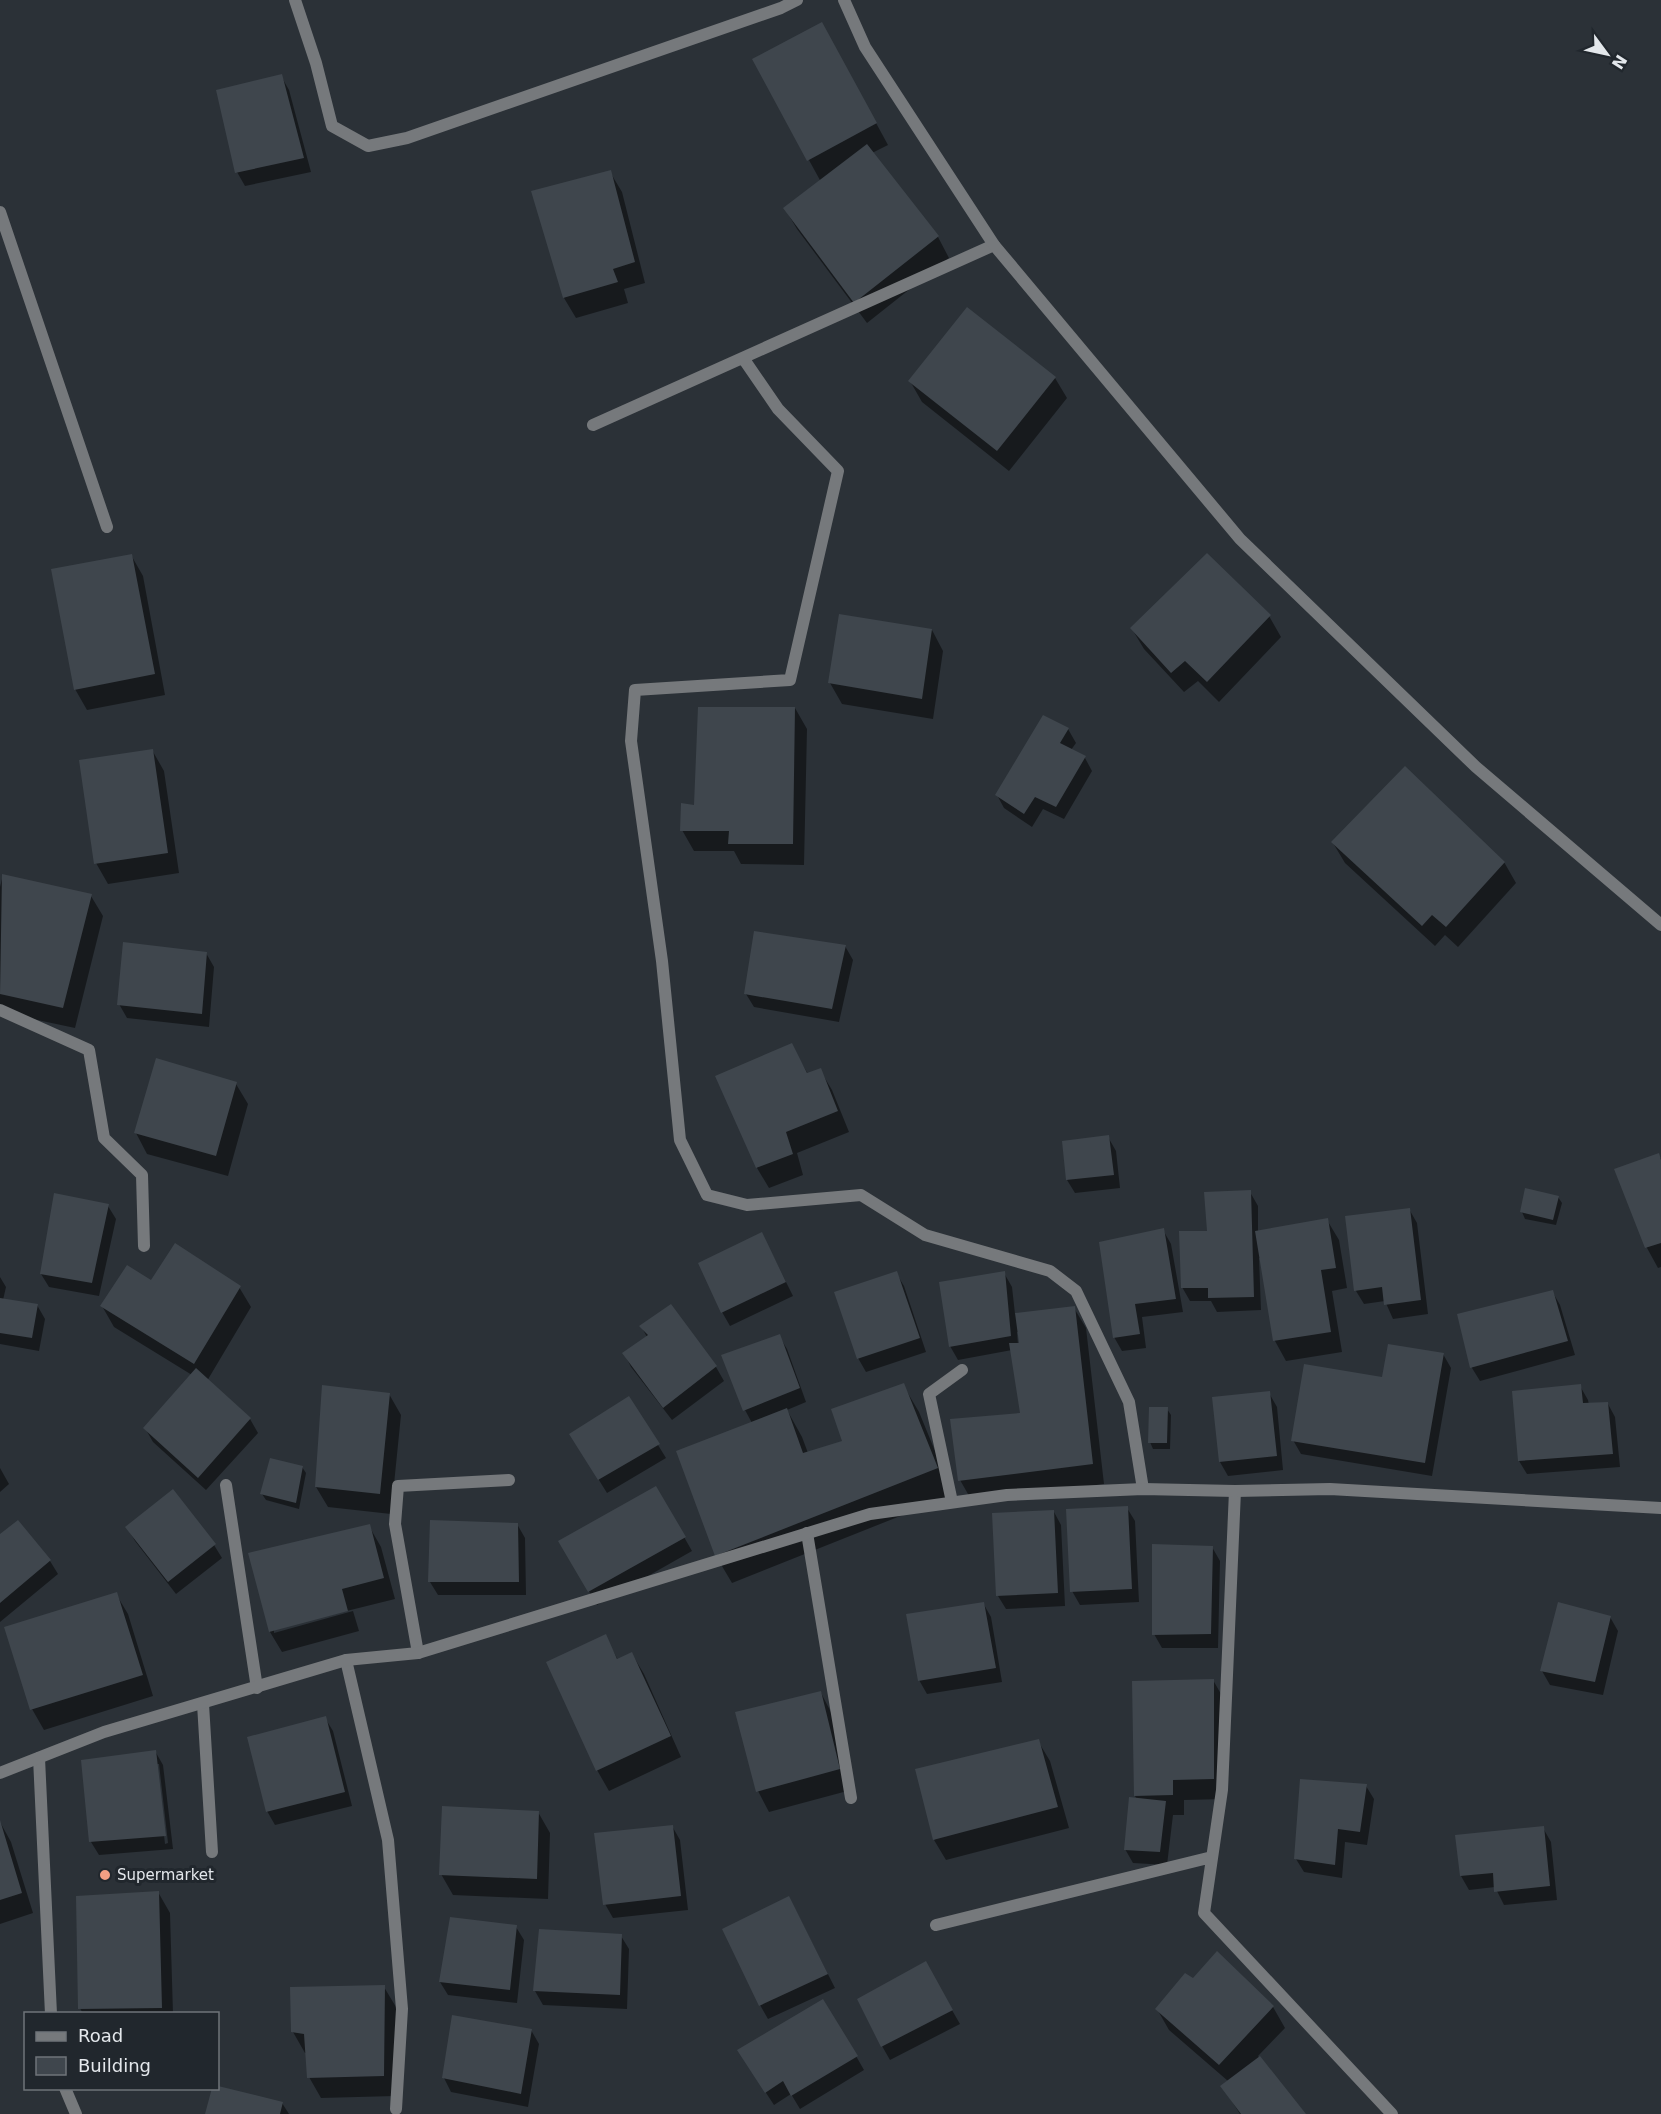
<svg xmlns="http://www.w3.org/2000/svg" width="1661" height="2114" font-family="'DejaVu Sans',sans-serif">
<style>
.shadow{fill:#0007;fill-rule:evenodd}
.building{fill:#3f464d}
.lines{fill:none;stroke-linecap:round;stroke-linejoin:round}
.minor{stroke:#76797c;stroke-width:12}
.tertiary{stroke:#76797c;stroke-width:12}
.poi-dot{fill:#f39f83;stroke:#21272d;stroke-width:2}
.labels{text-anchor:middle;stroke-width:6;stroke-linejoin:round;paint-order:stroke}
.poi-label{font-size:15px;fill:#e3e7eb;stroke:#21272d;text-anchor:start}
</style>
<rect width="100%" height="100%" fill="#2b3137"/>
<path class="shadow" d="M833 44 888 145 872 153 938 237 949 258 867 323 797 229 785 209 821 182 754 60Z
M281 76 289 90 311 172 245 186 237 172Z
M610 172 622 192 645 283 624 289 628 303 576 318 564 298Z
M1055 378 1067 398 1009 471 922 402 910 381Z
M131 555 143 576 165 695 87 710 75 689Z
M1269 616 1281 637 1219 702 1198 681 1184 692 1144 649 1132 629Z
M932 630 943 651 933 719 842 704 830 683Z
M795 708 807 729 804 865 741 864 734 851H694L682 830 696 806Z
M1068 729 1076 743 1071 750 1085 758 1092 771 1064 819 1043 809 1032 827 1004 808 997 795Z
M152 750 164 771 179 873 108 884 96 863Z
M1333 843 1504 862 1516 883 1458 947 1445 935 1435 946 1345 863Z
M3 875 91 896 103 916 75 1028 0 1012V887Z
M845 946 853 960 839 1022 754 1007 746 994Z
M206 953 214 967 209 1027 127 1018 119 1004Z
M791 1045 808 1074 820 1070 832 1090 849 1132 797 1153 803 1175 769 1188 757 1168 717 1077Z
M236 1084 248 1104 228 1176 147 1154 136 1133Z
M1108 1137 1116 1151 1120 1188 1075 1193 1067 1180Z
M1658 1155 1661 1159V1267L1658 1268 1647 1248 1616 1170Z
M1250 1192 1258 1206V1232L1327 1220 1339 1240 1347 1288 1332 1291 1342 1352 1286 1361 1275 1341 1261 1258H1259L1261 1310 1217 1312 1211 1301H1190L1182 1287 1208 1233Z
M1558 1197 1562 1203 1556 1225 1525 1219 1522 1212Z
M108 1206 116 1219 99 1296 49 1287 41 1274Z
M1409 1209 1417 1223 1428 1314 1393 1319 1385 1301 1364 1304 1356 1291Z
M1163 1230 1171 1244 1183 1312 1142 1317 1146 1348 1122 1351 1114 1337Z
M762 1234 793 1296 730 1326 722 1312Z
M896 1273 904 1286 926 1352 866 1372 858 1358Z
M1004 1273 1012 1287 1015 1314 1074 1308 1086 1328 1104 1484 972 1501 960 1480 1021 1414 1012 1350 958 1360 950 1346ZM1017 1332H1019L1021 1345H1018Z
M0 1277 6 1287 3 1300 37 1305 45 1319 39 1351 0 1344Z
M151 1282 239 1287 251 1307 207 1381 250 1419 258 1433 206 1490 153 1442 145 1428 192 1375 114 1327 102 1306Z
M1552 1291 1560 1305 1575 1355 1480 1381 1472 1368 1459 1316Z
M670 1306 716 1367 724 1381 672 1420 631 1367 624 1353 647 1337 641 1326Z
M779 1336 787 1349 806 1402 787 1410 802 1437 808 1453 844 1441 903 1385 919 1412 953 1495 732 1583 716 1556 752 1423 745 1410 723 1356Z
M1443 1354 1451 1368 1432 1476 1301 1454 1293 1440 1384 1379Z
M1580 1386 1588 1400 1589 1405 1608 1404 1615 1417 1620 1467 1527 1474 1519 1461Z
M1269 1393 1277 1407 1283 1470 1228 1476 1220 1462 1214 1399Z
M389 1394 401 1415 391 1514 328 1507 316 1487Z
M1167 1409 1171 1415 1170 1449H1153L1150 1442Z
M658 1445 666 1458 607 1493 579 1448Z
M302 1467 306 1473 299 1509 266 1500 262 1494Z
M0 1468 9 1484 0 1492Z
M656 1488 692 1551 597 1605 560 1542Z
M1127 1508 1135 1521 1139 1602 1080 1605 1072 1591Z
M1054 1512 1061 1525 1065 1606 1006 1609 998 1596Z
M517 1524 525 1538 526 1595H438L430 1582Z
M369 1526 381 1547 395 1599 274 1629V1633L353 1611 359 1631 282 1652 270 1632 250 1554Z
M127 1527 214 1545 222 1558 176 1594 135 1541Z
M0 1536 50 1561 58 1574 0 1622Z
M1212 1547 1220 1561 1218 1648H1162L1154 1634Z
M116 1594 128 1614 153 1696 44 1730 32 1709Z
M983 1603 991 1617 1002 1682 927 1694 919 1680Z
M1610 1617 1618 1631 1603 1695 1550 1685 1542 1671Z
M605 1636 618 1660 632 1654 644 1674 681 1757 609 1791 597 1770Z
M1213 1680 1225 1701V1799L1184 1800V1815H1173L1167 1865 1133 1863 1125 1849 1137 1800 1135 1796 1134 1682Z
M821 1693 832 1714 851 1790 769 1812 758 1791Z
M325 1718 333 1731 352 1806 275 1825 267 1811Z
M1038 1741 1050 1761 1069 1828 946 1860 934 1840Z
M155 1751 163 1765 173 1849 99 1855 91 1842ZM156 1764H159L168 1843 165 1844Z
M1366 1786 1374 1799 1367 1845 1345 1842 1342 1878 1304 1872 1296 1859Z
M538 1812 550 1833 548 1899 453 1895 441 1874Z
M0 1822 11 1842 33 1913 0 1924Z
M672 1826 680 1840 688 1910 613 1918 605 1904Z
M1543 1828 1551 1842 1557 1900 1504 1905 1495 1887 1469 1890 1461 1876Z
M158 1892 170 1913 173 2014H83L80 2008Z
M796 1911 835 1988 768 2019 760 2005Z
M516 1927 524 1940 517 2003 448 1995 440 1982Z
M540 1931 621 1936 629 1949 627 2009 543 2005 535 1991Z
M1217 1954 1273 2007 1285 2028 1258 2056 1304 2114H1240L1222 2086 1228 2081 1169 2030 1157 2009 1193 1980Z
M925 1963 960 2024 890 2060 882 2046Z
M384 1987 396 2007 395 2096 321 2098 309 2077 307 2053H305L293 2032Z
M531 2030 539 2044 528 2107 451 2092 444 2078Z
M856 2056 864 2070 800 2109 791 2094 774 2105 747 2064Z
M218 2087 282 2103 289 2114H207Z"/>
<path class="building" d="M822 22 877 123 807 161 752 59Z
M282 74 304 158 235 173 216 90Z
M867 144 939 236 854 303 783 208Z
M611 170 635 262 613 269 618 282 563 298 531 191Z
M967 307 1056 377 997 451 908 381Z
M1207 553 1271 615 1207 682 1185 661 1171 673 1130 628Z
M132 554 155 674 74 690 51 569Z
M839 614 932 629 922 699 828 683Z
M698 707H795L793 844H728L729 831H680L681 803 694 805Z
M1043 715 1069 728 1060 743 1086 756 1056 807 1035 797 1024 814 995 795Z
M153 749 168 853 94 864 79 760Z
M1405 766 1505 862 1446 927 1432 915 1422 926 1331 842Z
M2 874 92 894 63 1008 0 994Z
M754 931 846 945 832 1009 744 994Z
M123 942 207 952 202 1014 117 1005Z
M792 1043 807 1073 821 1068 838 1111 786 1132 793 1154 756 1168 715 1076Z
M156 1058 237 1082 216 1156 134 1133Z
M1109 1135 1114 1175 1066 1180 1062 1141Z
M1659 1153 1661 1160V1243L1645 1248 1614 1169Z
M1525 1188 1559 1196 1553 1220 1520 1212Z
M1251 1190 1254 1297 1208 1298V1288H1181L1179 1231H1207L1204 1192Z
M54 1193 109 1204 92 1283 40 1274Z
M1410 1208 1421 1300 1384 1305 1382 1287 1354 1291 1345 1216Z
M1328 1218 1336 1268 1321 1270 1331 1332 1273 1341 1255 1231Z
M1164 1228 1176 1299 1135 1304 1140 1334 1113 1338 1099 1242Z
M762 1232 786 1282 721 1313 698 1263Z
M175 1243 241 1286 194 1364 100 1306 127 1265 151 1280Z
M897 1271 920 1338 857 1359 834 1292Z
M1005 1271 1011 1336 949 1347 939 1282Z
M1553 1290 1568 1341 1470 1368 1457 1314Z
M0 1298 38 1304 32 1338 0 1333Z
M671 1304 717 1366 663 1408 622 1353 648 1335 639 1326Z
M1075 1306 1093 1464 958 1481 950 1419 1020 1413 1009 1343H1019L1015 1313Z
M780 1334 800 1388 743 1411 721 1355Z
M1388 1344 1444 1353 1425 1463 1291 1441 1304 1364 1382 1377Z
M196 1368 251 1418 198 1478 143 1428Z
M904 1383 938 1468 715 1556 676 1451 787 1408 803 1453 842 1441 831 1409Z
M1581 1384 1583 1403 1608 1402 1613 1454 1518 1461 1512 1391Z
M322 1385 390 1393 380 1494 315 1487Z
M1270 1391 1277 1456 1219 1462 1212 1397Z
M629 1396 660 1444 598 1480 569 1434Z
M1149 1407H1168L1167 1443H1148Z
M270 1458 303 1466 296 1503 260 1494Z
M656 1486 686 1537 588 1592 558 1541Z
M173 1489 216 1544 168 1582 125 1527Z
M1128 1506 1132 1589 1070 1592 1066 1509Z
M1054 1510 1058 1593 996 1596 992 1513Z
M18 1520 51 1560 0 1603V1534Z
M430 1520 518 1523 519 1582H428Z
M370 1524 384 1578 342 1589 348 1611 269 1632 248 1553Z
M1152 1544 1213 1546 1211 1634 1152 1635Z
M117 1592 143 1675 30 1710 4 1627Z
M984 1602 996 1668 918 1681 906 1614Z
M1558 1602 1611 1616 1595 1682 1540 1671Z
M606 1634 617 1659 632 1652 671 1736 596 1771 546 1662Z
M1214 1679V1779L1173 1780V1795L1134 1796 1132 1681Z
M821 1691 840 1769 756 1792 735 1712Z
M326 1716 345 1792 266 1812 247 1737Z
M1039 1739 1058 1807 933 1840 915 1769Z
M156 1750 166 1836 89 1842 81 1760Z
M1300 1779 1367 1784 1360 1832 1338 1829 1335 1865 1294 1859Z
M1129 1797 1166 1801 1160 1852 1124 1850Z
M442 1806 539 1811 537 1879 439 1875Z
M0 1820 22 1893 0 1900Z
M673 1825 681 1896 603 1905 594 1833Z
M1544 1826 1550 1886 1494 1892 1493 1873 1460 1876 1455 1835Z
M159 1891 162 2008 78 2009 76 1896Z
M789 1896 828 1974 759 2006 722 1929Z
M450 1917 517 1925 510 1990 439 1982Z
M539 1929 622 1934 620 1995 533 1991Z
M1217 1951 1274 2006 1219 2065 1155 2009 1185 1973 1193 1978Z
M926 1961 953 2010 881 2047 857 1999Z
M385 1985 384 2076 307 2078 304 2034 291 2032 290 1987Z
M823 1999 858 2056 791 2096 783 2081 765 2093 737 2050Z
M452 2015 532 2029 521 2094 442 2078Z
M1260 2056 1306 2114H1241L1220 2086Z
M218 2086 283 2102 280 2114H205L212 2088H218Z"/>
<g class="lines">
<path class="minor" d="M295 0 316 63 332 126 368 146 407 138 781 8 797 0
M0 212 107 527
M743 358 778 409 838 471 790 680 635 690 631 741 662 961 680 1140 707 1195 747 1205 861 1195 925 1235 1050 1271 1076 1291 1129 1402 1143 1489
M593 425 994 245
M0 1010 89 1050 104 1138 142 1175 144 1246
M226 1485 257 1688
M1235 1491 1222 1790 1204 1913 1392 2114
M952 1502 929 1394 962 1370
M807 1533 851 1798
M418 1653 395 1524 398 1486 509 1480
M346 1660 388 1840 402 2009 396 2109
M203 1704 212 1852
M39 1758 51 2014
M936 1925 1212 1857
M65 2088 76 2114"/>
<path class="tertiary" d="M844 0 865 47 994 245 1240 539 1476 767 1661 925
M0 1773 104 1732 346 1660 418 1653 870 1514 1007 1495 1143 1489 1235 1491 1330 1489 1661 1508"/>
</g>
<circle class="poi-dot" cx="105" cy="1875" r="6"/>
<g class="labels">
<g class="poi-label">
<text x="117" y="1880">Supermarket</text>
</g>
</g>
<rect x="24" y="2012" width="195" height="78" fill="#21272d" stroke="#6f7479" stroke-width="1.5"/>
<rect x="36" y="2032" width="30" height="9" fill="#76797c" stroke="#6f7479" stroke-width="1.5"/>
<text x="78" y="2042" font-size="18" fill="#e3e7eb">Road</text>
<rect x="36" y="2057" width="30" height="18" fill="#3f464d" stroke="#6f7479" stroke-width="1.5"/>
<text x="78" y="2072" font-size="18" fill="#e3e7eb">Building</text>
<g transform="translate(1607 54) rotate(123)" stroke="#21272d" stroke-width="4.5" paint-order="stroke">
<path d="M0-4.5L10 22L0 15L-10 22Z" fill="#e3e7eb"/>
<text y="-9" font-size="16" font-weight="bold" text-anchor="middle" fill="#e3e7eb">N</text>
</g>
</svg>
